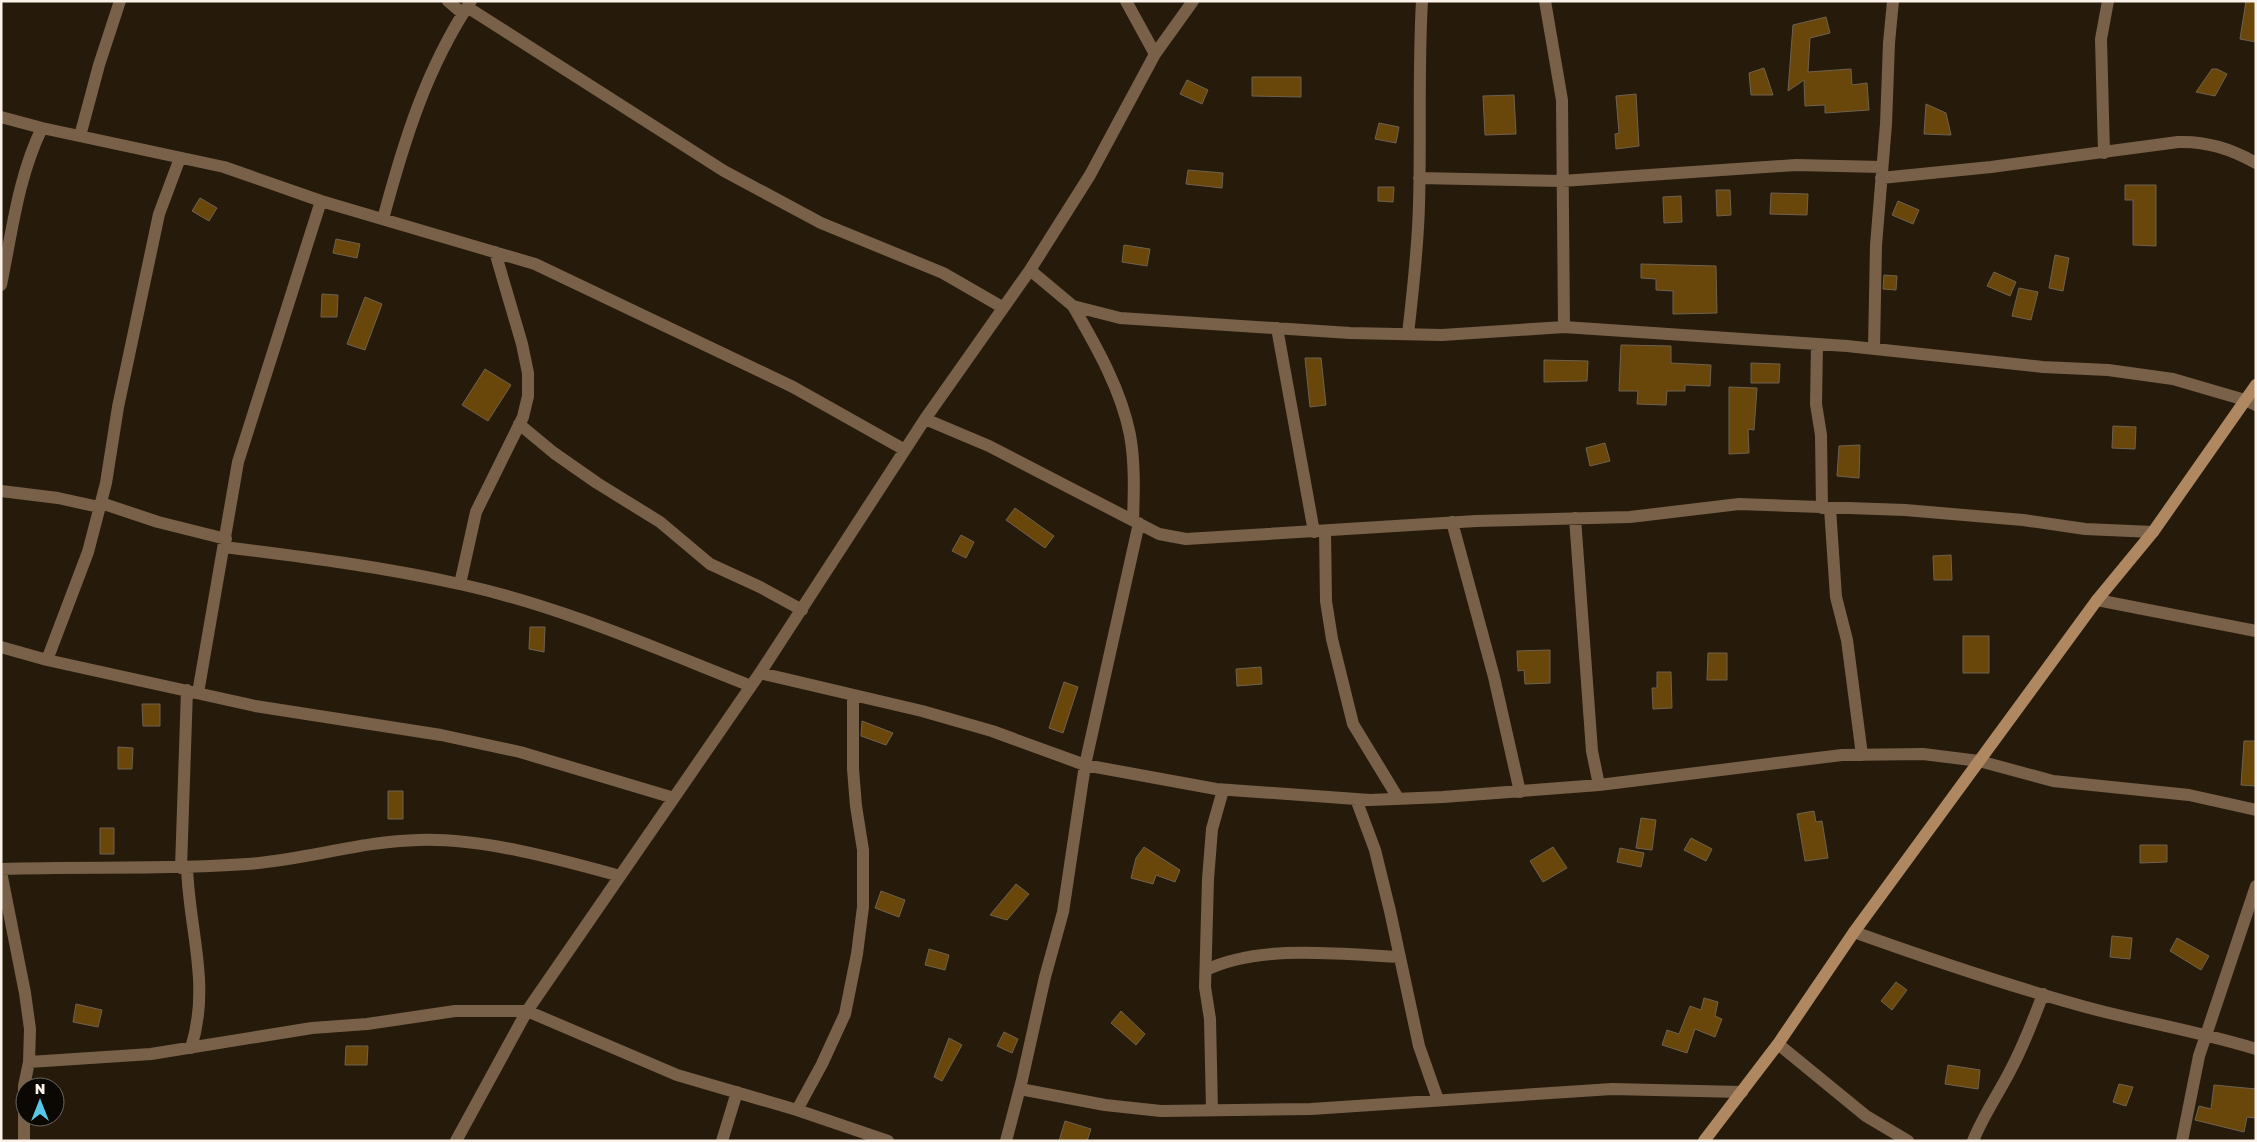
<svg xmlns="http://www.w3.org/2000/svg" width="2257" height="1142" font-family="'Golos Text',sans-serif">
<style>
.building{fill:#69460a;stroke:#6f6150}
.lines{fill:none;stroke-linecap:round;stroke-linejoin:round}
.street{stroke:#796049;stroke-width:12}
.secondary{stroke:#af8760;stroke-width:12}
</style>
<rect width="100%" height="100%" fill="#261b0b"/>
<path class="building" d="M2246 1H2256V42L2240 39Z
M1826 17 1830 33 1810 38 1808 72 1851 69 1852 85 1867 83 1869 110 1825 113V105L1805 106 1804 80 1788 91 1793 25Z
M1764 68 1773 95H1751L1749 73Z
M2212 69H2217L2227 74 2215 96 2196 92Z
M1252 77H1301V97L1252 96Z
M1187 80 1208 90 1202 104 1180 94Z
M1636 94 1639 146 1616 149 1615 134 1619 133 1616 96Z
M1514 95 1516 134 1485 135 1483 96Z
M1926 104 1946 113 1951 135 1924 134Z
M1379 123 1399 127 1396 143 1375 139Z
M1188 170 1223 173 1222 188 1186 184Z
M2125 185H2156V246L2133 245V200H2125Z
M1378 187H1394L1393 202 1378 201Z
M1716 190H1730L1731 215 1717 216Z
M1771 193 1808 194 1807 215 1770 214Z
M1681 196 1682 222 1664 223 1663 197Z
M200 198 217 208 209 221 192 211Z
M1898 201 1919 210 1913 224 1892 215Z
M336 239 360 244 357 258 333 253Z
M1124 245 1150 249 1147 266 1122 262Z
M2055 255 2069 258 2063 291 2049 288Z
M1641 264 1716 266 1717 313 1673 314V291L1656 290V279L1641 278Z
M1994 272 2016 282 2010 296 1987 286Z
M1884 275 1897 276 1896 290 1883 289Z
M2019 288 2038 292 2031 320 2012 316Z
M322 294 338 295 337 317H321Z
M365 297 382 304 365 350 347 344Z
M1621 345 1671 346V363L1711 365 1710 386 1685 385V391H1667L1666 405 1637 404 1638 391H1619Z
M1305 358H1321L1326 405 1310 407Z
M1544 360 1588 361 1587 381 1544 382Z
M1751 363 1780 364 1779 383H1751Z
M485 369 511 385 488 421 462 405Z
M1729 387 1757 388 1754 430 1748 429 1749 453 1729 454Z
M2113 426 2136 427 2135 449 2112 448Z
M1605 443 1610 461 1590 466 1586 448Z
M1860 445 1859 478 1837 476 1839 446Z
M1015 508 1054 536 1045 548 1006 520Z
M961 535 974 542 966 558 952 551Z
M1951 555 1952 580H1934L1933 556Z
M530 627H545L544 652 529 649Z
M1963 636H1989V673H1963Z
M1550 650V683L1525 684 1524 670 1518 671 1517 651Z
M1708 653H1727V680H1707Z
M1261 667 1262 684 1237 686 1236 669Z
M1657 672H1671L1672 708 1653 709 1652 688H1657Z
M1064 682 1078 687 1063 733 1049 728Z
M142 704H160V726H143Z
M862 721 893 733 886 745 861 736Z
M2244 741H2256V786L2241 785Z
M118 747 133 748 132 769H118Z
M388 791H403V819H388Z
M1814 811 1816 822 1822 821 1828 858 1805 861 1797 814Z
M1641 818 1656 820 1652 850 1636 848Z
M100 828H114V854H100Z
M1691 838 1712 849 1706 861 1684 850Z
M2140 845H2167V862L2140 863Z
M1144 847 1180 870 1175 882 1156 875 1153 884 1131 878 1136 858Z
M1553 847 1567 868 1543 882 1530 861Z
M1620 848 1644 853 1641 867 1617 862Z
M1016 884 1029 894 1007 920 990 915Z
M881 891 905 900 899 917 875 908Z
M2112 936 2132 938 2130 959 2110 957Z
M2177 938 2209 956 2201 970 2170 951Z
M929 949 949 955 945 970 925 965Z
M1896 982 1907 990 1892 1010 1881 1001Z
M1704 998 1718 1002 1715 1016 1722 1019 1715 1037 1695 1029 1687 1053 1662 1045 1667 1030 1679 1034 1690 1006 1701 1010Z
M76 1004 102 1010 98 1027 73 1022Z
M1121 1011 1145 1034 1136 1045 1111 1023Z
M1004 1032 1018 1039 1012 1053 997 1046Z
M949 1038 962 1045 942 1081 934 1077Z
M346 1046H368L367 1065H345Z
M1948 1065 1980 1070 1978 1089 1945 1084Z
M2119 1084 2133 1087 2126 1106 2113 1102Z
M2214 1085 2256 1089V1118L2247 1117 2244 1132 2195 1120 2199 1106 2211 1109Z
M1065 1121 1091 1129 1087 1141H1059Z"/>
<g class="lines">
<path class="street" d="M448 1 463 14
M1126 1 1155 54
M1545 1 1562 100 1564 327
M467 7 724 171 821 223 943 273 1002 307
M1 117 42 128 224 167 321 201 535 264 793 387 905 450
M80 136 99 65 120 1
M2104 153 2101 39 2108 1
M1419 178 1562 181 1796 165 1882 167
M1881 178 1991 167 2178 142C2207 141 2231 149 2256 163
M383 219C404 141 426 69 471 1
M1030 270 1073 306 1120 318 1350 333 1442 335 1564 327 1847 346 2043 367 2108 370 2173 379 2245 400 2256 405
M1 285C12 232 18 177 42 128
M1073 306C1096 346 1121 389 1130 435 1135 463 1134 492 1133 520
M1277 328 1314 532
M1408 334C1413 291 1418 248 1419 204 1421 137 1418 69 1422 1
M1817 344 1816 404 1821 435 1822 508
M1874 348 1876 245 1886 124 1889 43 1893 1
M925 419 989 446 1159 534 1186 539 1476 521 1630 517 1739 504 1905 510 2023 520 2085 529 2153 532
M519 424 554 453 597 483 660 522 710 564 760 587 802 610
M1 491 58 498 99 507
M101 503 158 522 226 539
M1830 508 1836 597 1847 640 1862 755
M1575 518 1592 751 1599 785
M1452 522 1494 677 1520 792
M1325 531 1326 601 1332 639 1353 724 1398 798
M224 547C305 557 385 567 464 585 563 607 657 649 751 686
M460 584 476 512 523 417 528 396V373L522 344 495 252
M2097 600 2256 631
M1 647 47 660 255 706 441 735 520 752 674 798
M47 660 88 552 106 483 118 407 159 214 180 158
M760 673 922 711 992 731 1085 765 1216 789 1370 800 1443 797 1599 785 1842 755 1923 754 1979 761 2053 781 2189 795 2256 810
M198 693 238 462 321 201
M1356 799 1375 850 1390 911 1419 1046 1438 1100
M187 867C189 931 211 984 191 1048
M181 868 187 690
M1 869C83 866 165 870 247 864 305 860 361 841 419 840 482 838 559 859 620 876
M1 872 25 993 30 1029 29 1062 24 1086V1141
M1854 932C1935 961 2017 989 2101 1011 2153 1024 2204 1033 2256 1049
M1206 970C1260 944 1340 954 1400 957
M1778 1044 1866 1116 1908 1141
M29 1062 151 1054 312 1028 367 1024 455 1011H527L677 1075 797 1110 888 1141
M1020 1089 1105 1105 1161 1111 1311 1109 1612 1089 1742 1092
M797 1110 822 1064 845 1014 857 954 863 907V850L856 806 853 769V695
M1212 1110 1210 1019 1205 987 1208 879 1212 829 1223 790
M456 1141 527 1011 760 673 925 419 1030 270 1090 175 1155 54 1193 1
M722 1141 737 1092
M1006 1141 1022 1080 1045 977 1063 912 1085 765 1139 523
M1973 1141C1983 1116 1997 1096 2009 1073 2023 1047 2033 1021 2043 994
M2182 1141 2199 1056 2256 886"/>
<path class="secondary" d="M1704 1141 1778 1044 1854 932 2097 600 2153 532 2256 385"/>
</g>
<rect width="2257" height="1142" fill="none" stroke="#fbf3e9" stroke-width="5"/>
<g transform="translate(40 1102)"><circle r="24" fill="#0b0703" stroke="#6b655f"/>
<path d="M0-4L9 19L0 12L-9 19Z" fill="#59c8e5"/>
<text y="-8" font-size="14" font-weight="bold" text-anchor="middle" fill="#fbf3e9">N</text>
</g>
</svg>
